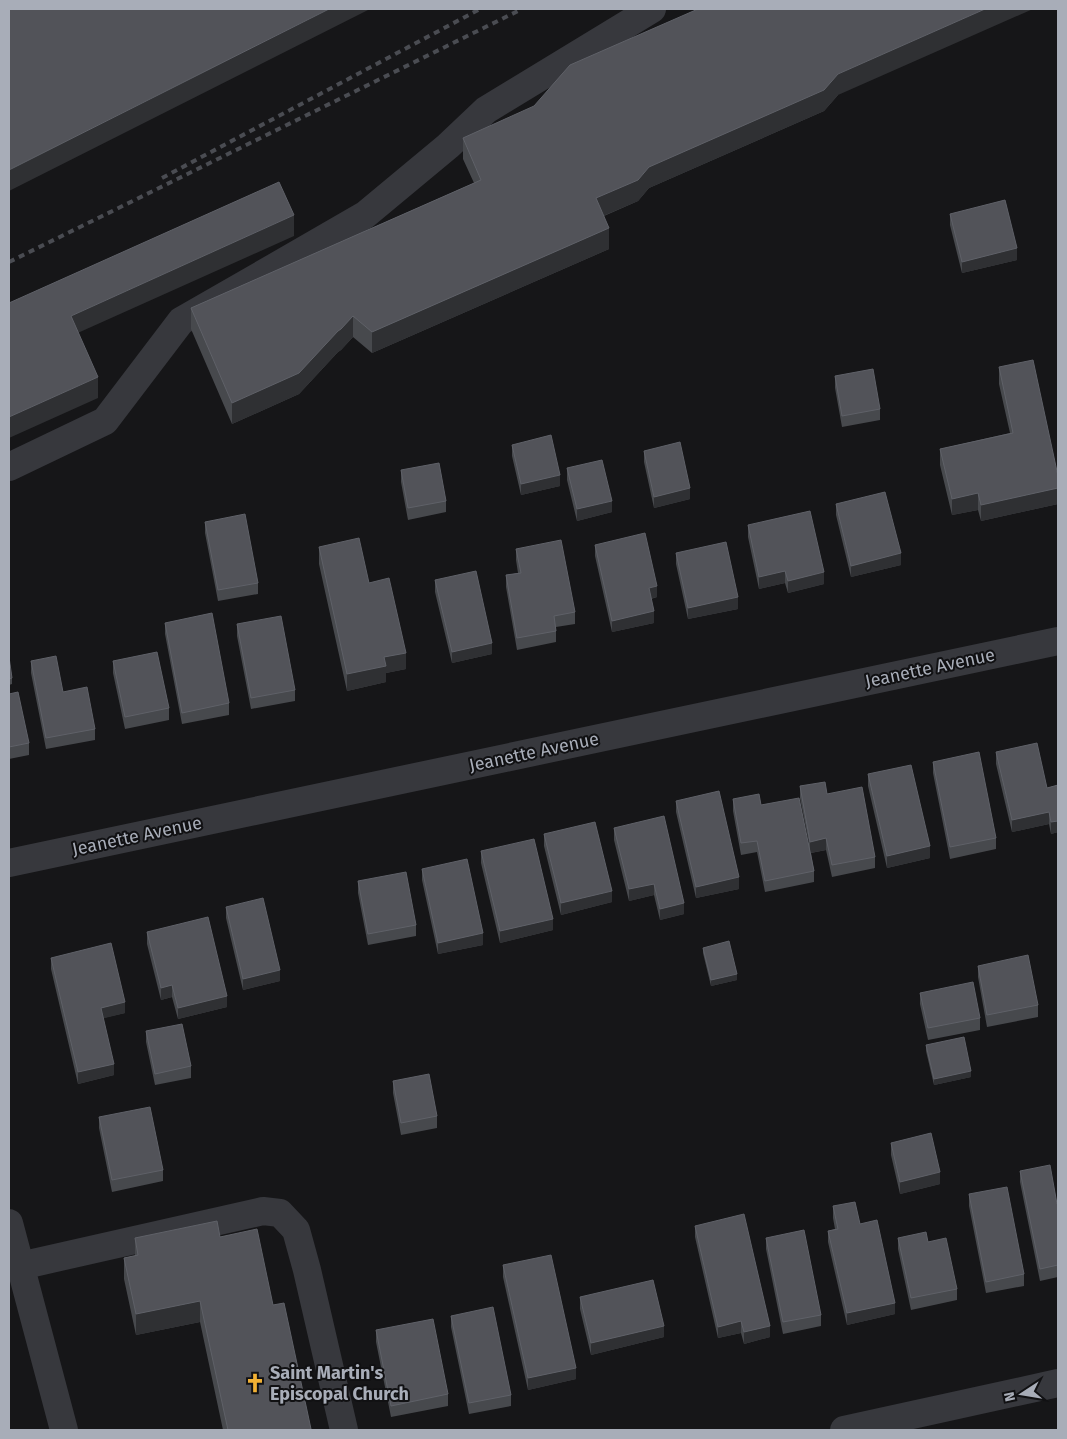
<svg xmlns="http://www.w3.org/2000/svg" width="1067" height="1439" font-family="'Fira Sans',sans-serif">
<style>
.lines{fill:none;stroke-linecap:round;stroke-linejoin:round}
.minor{stroke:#37383d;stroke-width:28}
.rail{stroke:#4a4c52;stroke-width:4;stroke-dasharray:6 5;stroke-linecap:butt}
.wall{fill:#47494d}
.shaded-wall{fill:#2f3033}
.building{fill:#525359;stroke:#5f6168}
.labels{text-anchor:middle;stroke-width:4;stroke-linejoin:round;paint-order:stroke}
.street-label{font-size:18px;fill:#a8adb8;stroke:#111113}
.poi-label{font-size:18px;font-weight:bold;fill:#a8adb8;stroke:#111113;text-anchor:start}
</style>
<rect width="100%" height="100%" fill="#161618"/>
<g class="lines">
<path class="minor" d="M9 467 105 421 181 321 365 215 448 146 486 110 652 9
M9 863 1058 641
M9 1223 64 1430
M20 1266 263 1211 280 1213 296 1230 307 1270 344 1430
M844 1430 1058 1383"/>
<path class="rail" d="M162 178 480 9
M9 262 522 9"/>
</g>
<path class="wall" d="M838 95 824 111 649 188 638 201 604 216 609 249 372 353 353 337 341 350 338 352 299 394 232 424 191 329V308L474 183 463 159V138Z
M950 214 1017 260 962 273 950 225Z
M999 367 1058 476V504L981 521 978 510 952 515 940 465V449L1010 433 999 384Z
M835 376 880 409V420L842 427 835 388Z
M512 445 560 486 521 495 512 456Z
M644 451 690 499 654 508 644 462Z
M567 468 612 512 577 521 567 480Z
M401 470 446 501V512L408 520 401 482Z
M836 504 901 565 851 577 836 515Z
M205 522 258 583V594L218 601 205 533Z
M748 525 824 584 788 593 785 583 759 589 748 537Z
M595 545 657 597 651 599 654 623 612 632 595 556Z
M319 547 369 583 406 669 386 673V682L347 691 319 564Z
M516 549 575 612V624L556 627V642L517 650 506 587V575L518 573 516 560Z
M676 553 738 609 688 619 676 564Z
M435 580 492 654 452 663 435 592Z
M165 623 229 703V715L182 724 165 634Z
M237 624 295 690V701L251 709 237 636Z
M9 657 12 678V684L9 685Z
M31 661 63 692 95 729V740L46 749 31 673Z
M113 661 169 708V720L125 729 113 673Z
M9 694 29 743V755L9 759Z
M996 752 1047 788 1058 785V832L1051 834 1049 824 1012 832 996 764Z
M933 762 996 838V849L950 859 933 773Z
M868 774 930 858 887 868 868 786Z
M800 786 827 794 875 857V868L832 877 826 850 811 853 814 871V882L765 892 757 852 741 855 733 811V799L761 805 809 843 800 798Z
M676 801 739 889 696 898 676 812Z
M614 828 684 914 660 920 654 895 629 901 614 840Z
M544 834 612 902 561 915 544 846Z
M481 851 553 930 500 943 481 863Z
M422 869 483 945 438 954 422 880Z
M358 881 416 925V936L368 945 358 893Z
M226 907 280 981 243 990 226 918Z
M147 932 227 1007 178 1019 172 997 161 1000 147 944Z
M703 948 737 980 711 986 703 953Z
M51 958 125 1013 103 1018 114 1075 78 1084 51 969Z
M978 966 1038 1005V1017L987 1027 978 977Z
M920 993 980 1018V1030L928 1040 920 1004Z
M146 1031 191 1066V1078L155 1085 146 1042Z
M926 1045 971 1077 934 1085 926 1051Z
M393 1081 437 1116V1128L401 1135 393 1093Z
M99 1117 163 1170V1181L112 1192 99 1128Z
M891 1143 940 1184 900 1194 891 1155Z
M1020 1171 1057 1204 1058 1203V1277L1040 1281 1020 1182Z
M969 1194 1024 1274V1286L986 1293 969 1206Z
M833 1206 860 1224 895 1314 847 1325 828 1242V1231L835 1229 833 1218Z
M695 1226 770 1337 744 1344 741 1333 718 1338 695 1237Z
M220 1237 273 1305 311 1430H223L200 1322 136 1335 124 1279V1258L135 1256V1238Z
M766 1238 821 1315V1326L783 1334 766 1249Z
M898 1238 957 1289V1300L911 1310 898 1249Z
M503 1265 576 1379 528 1390 503 1277Z
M580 1297 664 1337 591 1355 580 1309Z
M451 1316 511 1395V1406L469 1414 451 1327Z
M376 1330 448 1394V1406L391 1417 376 1342Z"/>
<path class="shaded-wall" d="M329 9H370L9 191V170Z
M985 9H1033L838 95 824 111 649 188 638 201 596 219V198L649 167 838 74Z
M294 215V236L71 336V316Z
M609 228V249L372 353V332Z
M1017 248V260L962 273V262Z
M353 316V337L341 350 338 352 299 394 232 424V403L338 331Z
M98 377V398L9 438V417Z
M560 475V486L521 495V484Z
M690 488V499L654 508V497Z
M1058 488V504L981 521V505Z
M978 493V510L952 515V499Z
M612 501V512L577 521V509Z
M901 553V565L851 577V566Z
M785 571V583L759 589V577Z
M824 572V584L788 593V581Z
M657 586V597L649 599V588Z
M738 597V609L688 619V608Z
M654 611V623L612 632V621Z
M492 643V654L452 663V652Z
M406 653V669L386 673V682L347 691V674L384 657Z
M1049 812V824L1012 832V820Z
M1058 821V832L1051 834V822Z
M826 838V850L810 853V842Z
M930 846V858L887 868V856Z
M739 877V889L696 898V887Z
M654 884V895L629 901V889Z
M612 891V902L561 915V903Z
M684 903V914L660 920V909Z
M553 919V930L500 943V931Z
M483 933V945L438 954V943Z
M280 970V981L243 990V979Z
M737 974V980L711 986V980Z
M172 985V997L161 1000V988Z
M227 996V1007L178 1019V1008Z
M125 1002V1013L101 1019V1008Z
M114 1064V1075L78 1084V1072Z
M971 1071V1077L934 1085V1079Z
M940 1172V1184L900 1194V1182Z
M200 1301V1322L136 1335V1314Z
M895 1303V1314L847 1325V1313Z
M741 1321V1333L718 1338V1327Z
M664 1326V1337L591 1355V1343Z
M770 1326V1337L744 1344V1332Z
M576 1368V1379L528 1390V1378Z"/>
<path class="building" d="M9 9H329L9 170Z
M698 9H985L838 74 824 90 649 167 638 180 596 198 609 228 372 332 353 316 341 329 338 331 299 373 232 403 191 308 481 180 463 138 534 106 570 65Z
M279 182 294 215 71 316 98 377 9 417V303Z
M1005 200 1017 248 962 262 950 214Z
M1033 360 1058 476V488L981 505 978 493 952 499 940 449 1013 433 999 367Z
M873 369 880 409 842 416 835 376Z
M551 435 560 475 521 484 512 445Z
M680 442 690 488 654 497 644 451Z
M602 460 612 501 577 509 567 468Z
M439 463 446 501 408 508 401 470Z
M885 492 901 553 851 566 836 504Z
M810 511 824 572 788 581 785 571 759 577 748 525Z
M245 514 258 583 218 590 205 522Z
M645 533 657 586 649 588 654 611 612 621 595 545Z
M359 538 369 583 389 578 406 653 384 657 386 666 347 674 319 547Z
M561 540 575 612 554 616 556 631 517 638 506 575 521 573 516 549Z
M726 542 738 597 688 608 676 553Z
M476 571 492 643 452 652 435 580Z
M212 613 229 703 182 713 165 623Z
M281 616 295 690 251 698 237 624Z
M157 652 169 708 125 717 113 661Z
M56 656 63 692 87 687 95 729 46 738 31 661Z
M9 657 12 678 9 679Z
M18 692 29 743 9 747V694Z
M1037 743 1047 788 1058 785V821L1051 822 1049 812 1012 820 996 752Z
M979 752 996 838 950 847 933 762Z
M911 765 930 846 887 856 868 774Z
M825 782 827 794 862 787 875 857 832 865 826 838 810 842 800 786Z
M719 791 739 877 696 887 676 801Z
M759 794 761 805 799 798 814 871 765 881 757 841 741 843 733 799Z
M664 816 684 903 660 909 654 884 629 889 614 828Z
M595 822 612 891 561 903 544 834Z
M534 839 553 919 500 931 481 851Z
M467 859 483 933 438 943 422 869Z
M406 872 416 925 368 934 358 881Z
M263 898 280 970 243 979 226 907Z
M208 917 227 996 178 1008 172 985 161 988 147 932Z
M729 941 737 974 711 980 703 948Z
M111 943 125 1002 101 1008 114 1064 78 1072 51 958Z
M1028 955 1038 1005 987 1015 978 966Z
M973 982 980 1018 928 1028 920 993Z
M182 1024 191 1066 155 1074 146 1031Z
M964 1037 971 1071 934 1079 926 1045Z
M429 1074 437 1116 401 1123 393 1081Z
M150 1107 163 1170 112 1180 99 1117Z
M931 1133 940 1172 900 1182 891 1143Z
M1050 1165 1057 1204 1058 1203V1265L1040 1269 1020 1171Z
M1007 1187 1024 1274 986 1282 969 1194Z
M855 1202 860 1224 877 1220 895 1303 847 1313 828 1231 838 1229 833 1206Z
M744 1214 770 1326 744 1332 741 1321 718 1327 695 1226Z
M217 1221 220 1237 257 1229 273 1305 284 1303 311 1429 307 1430H228L200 1301 136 1314 124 1258 138 1255 135 1238Z
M804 1230 821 1315 783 1322 766 1238Z
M926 1232 928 1242 946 1238 957 1289 911 1298 898 1238Z
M551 1255 576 1368 528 1378 503 1265Z
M653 1280 664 1326 591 1343 580 1297Z
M493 1307 511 1395 469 1403 451 1316Z
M433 1319 448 1394 391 1406 376 1330Z"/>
<defs>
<symbol id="church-bare" viewBox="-9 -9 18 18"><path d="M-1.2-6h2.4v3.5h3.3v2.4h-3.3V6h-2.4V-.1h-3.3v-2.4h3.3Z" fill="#f2b134" stroke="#111113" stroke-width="2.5" paint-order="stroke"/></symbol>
</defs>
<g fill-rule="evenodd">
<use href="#church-bare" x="241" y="1369" width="28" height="28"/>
</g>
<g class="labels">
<g class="street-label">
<text transform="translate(930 668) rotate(-12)" y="6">Jeanette Avenue</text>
<text transform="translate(534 752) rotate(-12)" y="6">Jeanette Avenue</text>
<text transform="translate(137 836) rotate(-12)" y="6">Jeanette Avenue</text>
</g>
<g class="poi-label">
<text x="270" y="1379">Saint Martin's<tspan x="270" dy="21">Episcopal Church</tspan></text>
</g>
</g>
<rect width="1067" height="1439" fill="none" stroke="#a8adb8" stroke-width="20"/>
<g transform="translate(1022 1394) rotate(258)" stroke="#111113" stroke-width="4" paint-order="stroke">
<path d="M0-4L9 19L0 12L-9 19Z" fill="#a8adb8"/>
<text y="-8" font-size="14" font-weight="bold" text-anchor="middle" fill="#a8adb8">N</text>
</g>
</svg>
